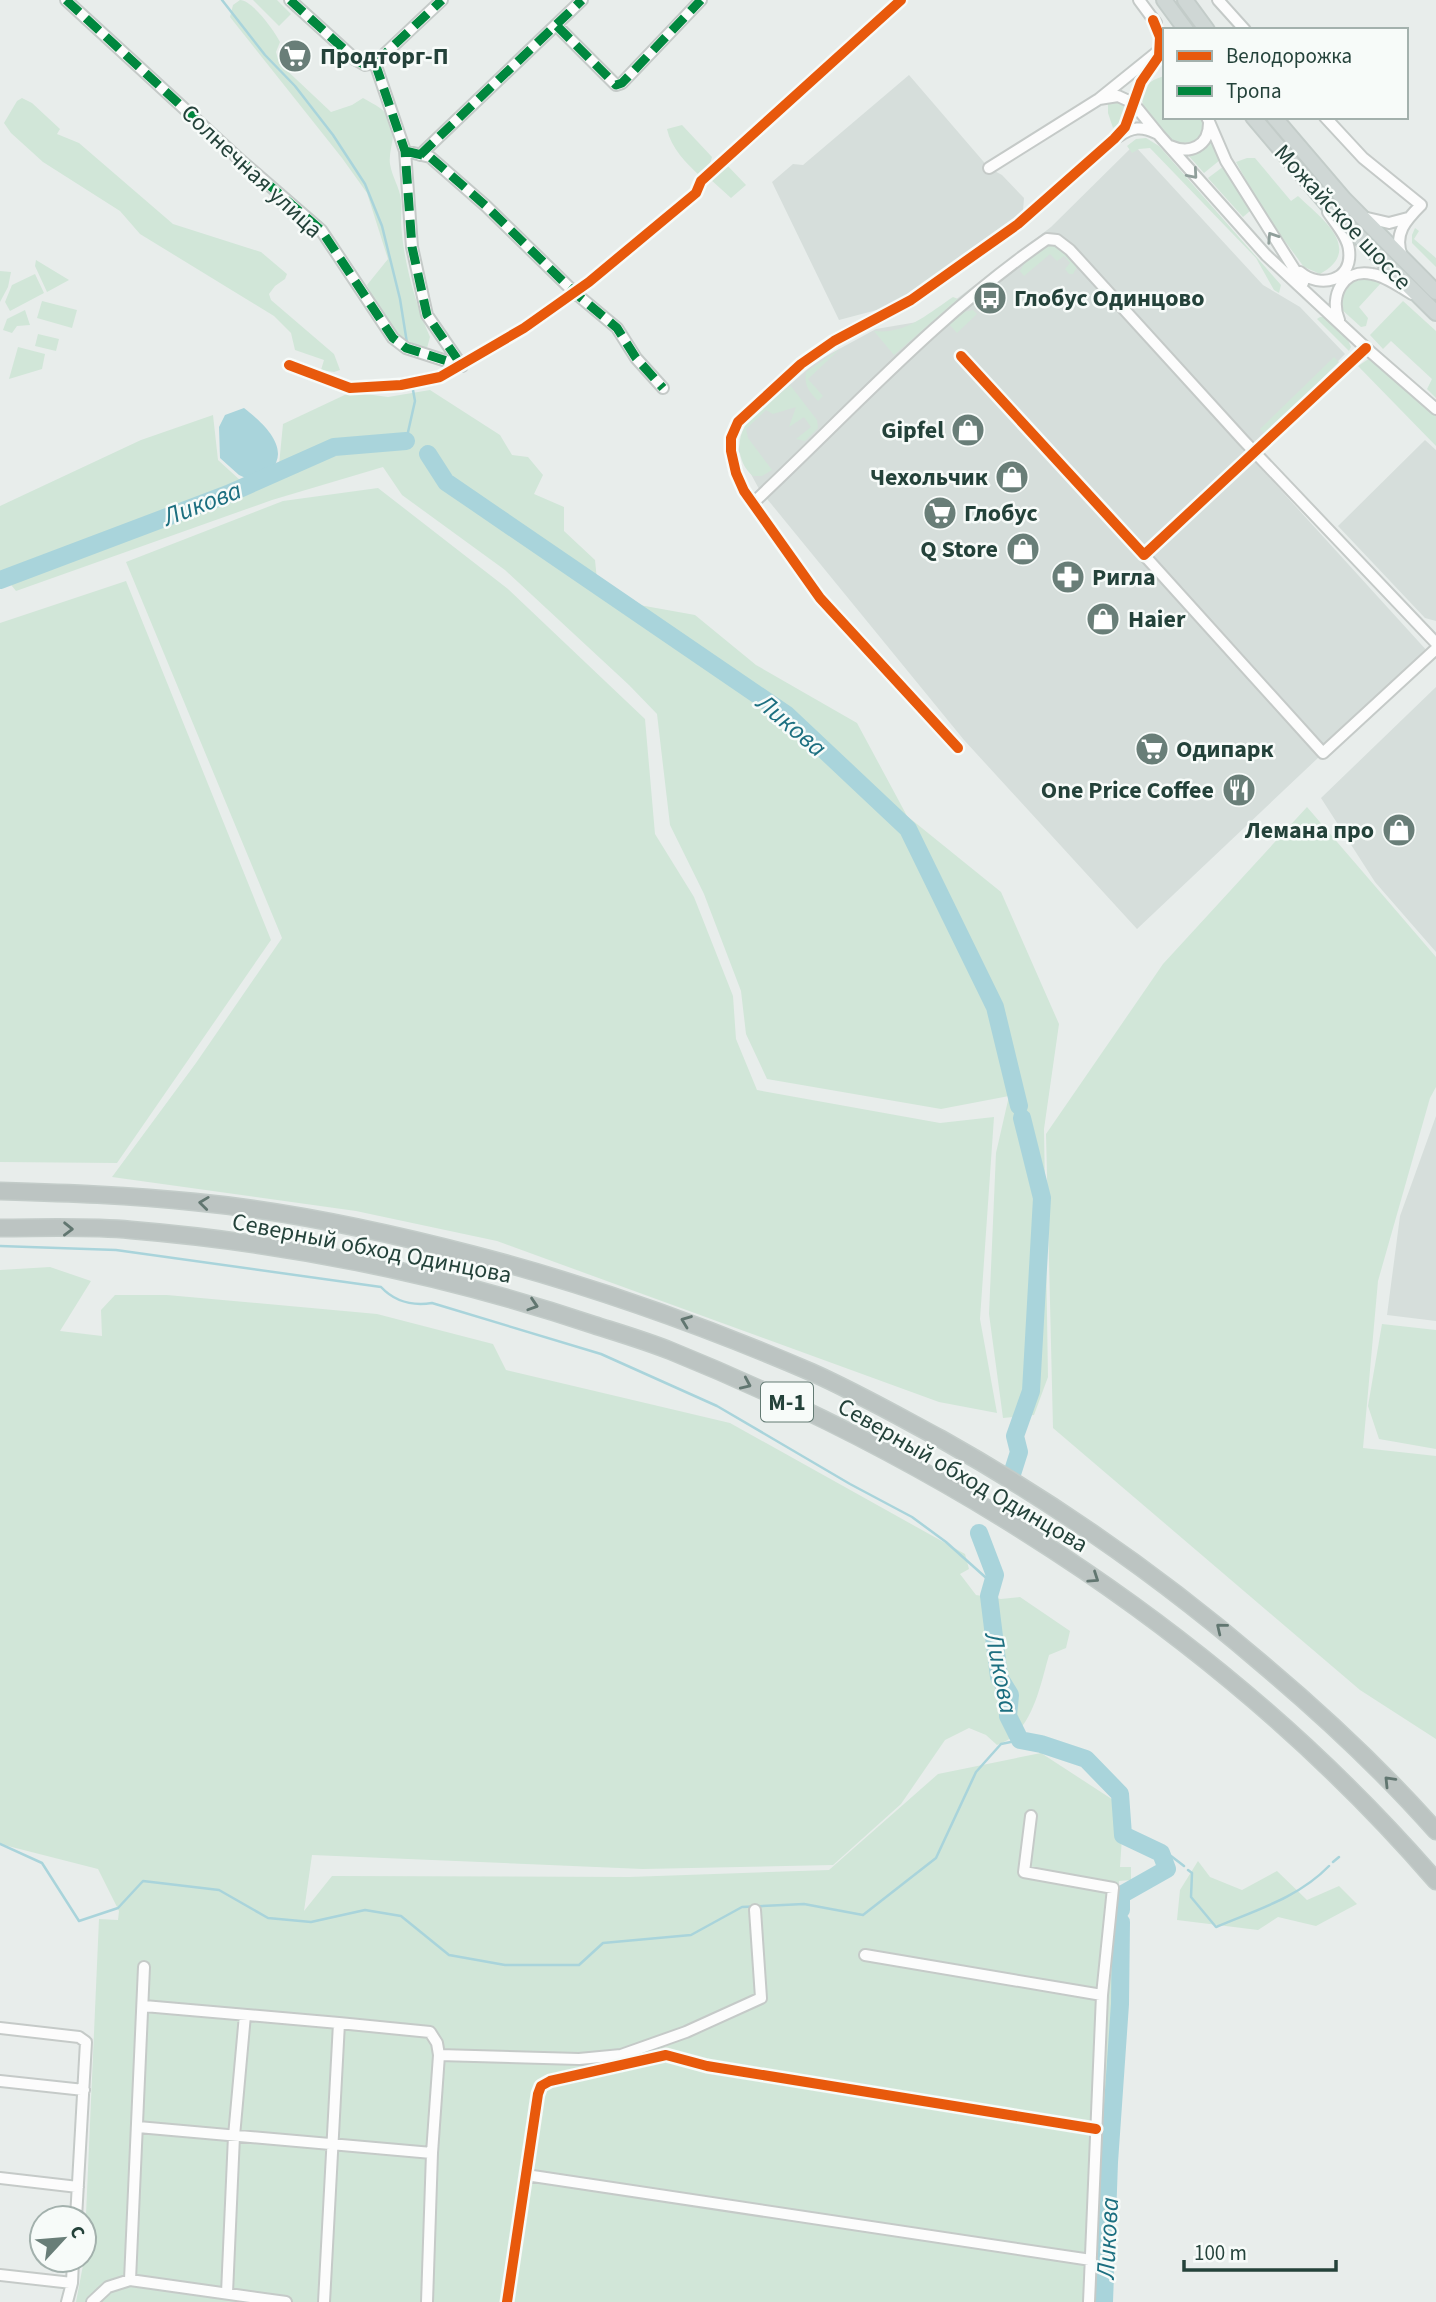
<svg xmlns="http://www.w3.org/2000/svg" width="1436" height="2302" font-family="'Source Sans 3',sans-serif">
<style>
.built{fill:#d6dedb}
.green{fill:#d1e6d8}
.water{fill:#a9d4db}
.lines{fill:none;stroke-linecap:round;stroke-linejoin:round}
.stream{stroke:#a9d4db;stroke-width:2.5}
.river{stroke:#a9d4db;stroke-width:18}
.minor-casing{stroke:#c5cac8;stroke-width:14}
.major-casing{stroke:#c3ccc9;stroke-width:18}
.highway-casing{stroke:#c3ccc9;stroke-width:19}
.minor{stroke:#fcfcfc;stroke-width:10}
.major{stroke:#cfd7d5;stroke-width:14}
.highway{stroke:#bcc4c2;stroke-width:16}
.quiet{stroke:#00873e;stroke-width:9;stroke-dasharray:18 9;stroke-linecap:butt}
.cycleway-casing{stroke:#f7fbf9;stroke-width:15}
.cycleway{stroke:#e8590c;stroke-width:10}
.oneway{stroke:#909f9b}
.oneway2{stroke:#617670}
.labels{text-anchor:middle;stroke-width:5;stroke-linejoin:round;paint-order:stroke}
.shield{fill:#f7fbf9;stroke:#637a73;stroke-width:2}
.shield-label{font-size:23px;font-weight:bold;fill:#24423a}
.poi-label{font-size:24px;font-weight:bold;fill:#24423a;stroke:#f7fbf9;text-anchor:start}
.street-label{font-size:24px;fill:#24423a;stroke:#f7fbf9}
.water-label{font-size:26px;font-style:italic;fill:#1c6f80;stroke:#f7fbf9}
</style>
<rect width="100%" height="100%" fill="#e8edeb"/>
<path class="built" d="M909 75 989 168 1002 175 1024 198 1023 211 892 306 839 320 772 182 793 164 803 165Z
M1134 145 1263 285 1300 307 1345 354 1248 454 1429 653 1137 929 964 740 759 489 738 450 747 422 817 361 876 329 929 320 1051 227Z
M1425 440 1436 450V621L1425 618 1338 526Z
M1436 687V952L1375 882 1321 798Z
M1436 1116V1321L1387 1315 1400 1216Z"/>
<path class="green" d="M240 0C252 0 274 30 280 42L276 52 279 63 331 112 352 105 363 98C375 105 386 109 391 122 397 136 388 150 390 164 392 177 400 188 401 200 402 208 401 215 401 222 403 260 415 303 430 337L427 348C393 340 381 314 367 285L388 259 367 193 342 158 230 17 233 5Z
M253 0H277L291 14 279 26Z
M1165 76V117H1201C1206 126 1202 134 1196 141L1178 144C1155 129 1117 88 1165 76Z
M22 98 32 103 60 129 57 134 79 143 173 224 261 252 287 274 285 279 275 286 269 294 271 300 334 354 340 370 334 372 321 370 324 360 295 350 291 333 274 316 140 234 120 211 43 162 11 133 4 123 17 101Z
M1108 100 1124 102C1128 114 1123 121 1113 128L1108 113Z
M682 125 712 157 710 164 700 176C686 163 671 148 667 129Z
M1146 138 1159 146 1281 285 1279 293 1274 290 1256 258 1150 148 1139 149 1132 153 1127 146 1136 139Z
M1210 140 1220 160 1204 173 1187 154Z
M1247 158H1255L1291 201 1298 196C1320 217 1365 249 1320 274L1304 267 1264 213 1236 162Z
M726 164 746 185 731 198 710 179Z
M1224 166 1250 211 1243 217 1208 178Z
M1415 228 1419 231 1414 239 1436 258V267L1412 243V235Z
M1050 245C1061 246 1070 259 1077 267L1073 274H1069L1065 269 1070 263 1064 256 1057 261 1050 254 1024 276 1020 271 1027 259Z
M36 260 69 280 47 292 35 266Z
M0 271 11 272 8 287 0 302V315Z
M35 274 44 293 10 311 5 302 12 285Z
M1367 278 1375 279 1381 283 1359 307 1368 318 1366 326 1361 327 1340 308 1341 289 1346 284Z
M953 297 958 299 894 355 874 331C905 335 929 313 953 297Z
M42 301 77 310 72 328 37 318Z
M1403 301 1436 331V398L1427 389 1432 379 1391 341 1383 349 1370 335Z
M25 310 30 325 17 326 12 333 3 330 7 319Z
M973 310 977 314 957 333 947 322 959 313Z
M1320 317H1326L1345 333 1351 347 1349 351 1317 319Z
M38 334 59 339 56 351 35 346Z
M18 347 45 354 42 369 9 379Z
M841 348 808 379 823 396 818 401C809 391 804 386 806 372Z
M1334 357 1339 362 1265 434 1260 429Z
M1370 358 1436 412V446L1358 366Z
M790 385 817 420 818 428 805 441 796 439 811 427 804 417 789 427 796 407 773 414 766 410 746 429 748 438 772 470 762 476H753C739 465 735 443 745 426 752 415 779 395 790 385Z
M430 390 500 435 512 455 528 457 543 475 534 494 564 507V531L595 560 597 580 617 601 695 615 756 665 857 723 907 816 1001 892 1059 1024 1044 1129 1048 1377 1034 1415 1003 1418 989 1314 996 1153 1009 1096 941 1109 767 1079 746 1034 741 991 704 894 670 825 657 714 629 685 505 570 402 495 383 467 272 500 16 591 0 571V506L141 440 213 415 218 460 241 481 262 486 279 465 283 424 351 392 388 397Z
M378 488 508 589 645 719 655 834 694 897 733 996 736 1039 757 1090 940 1123 994 1117 980 1319 997 1413 939 1402 497 1241 356 1211 112 1177 196 1063 282 938 126 562 283 501Z
M126 581 271 940 117 1163 0 1162V623Z
M1307 807 1436 957V1087L1430 1098 1378 1281 1363 1448 1436 1456V1739L1360 1690 1053 1428 1046 1134 1163 964Z
M50 1267 91 1281 60 1331 102 1336 101 1310 115 1295H167L377 1314 493 1344 506 1370 730 1423 965 1554 969 1569 960 1574 976 1595 1001 1599 1020 1597 1070 1631 1066 1648 1049 1655C1040 1686 1032 1734 997 1745L986 1735 969 1728 945 1740 901 1804 833 1865 643 1869 312 1855 304 1911 332 1876 629 1877 829 1870 938 1774 1041 1753 1124 1807 1120 1867H1131V1880L1119 1881 1094 2302H76L84 2260 99 1919 118 1920 119 1911 98 1869 0 1844V1270Z
M1382 1324 1436 1330V1449L1379 1439 1368 1406Z
M1198 1861 1210 1877 1242 1890 1277 1871 1307 1900 1339 1886 1357 1904 1316 1926 1278 1917 1258 1930 1177 1920 1180 1890Z"/>
<path class="water" d="M244 408C258 419 278 436 278 454 278 465 267 476 261 485L239 475 220 458 219 427 225 415Z"/>
<g class="lines">
<path class="stream" d="M222 0 265 55 295 86 333 135 365 184 382 226 400 299 407 343
M406 441 415 401 413 390
M0 1246 116 1250 381 1287C394 1301 412 1306 432 1303L601 1354 717 1406 850 1484 912 1517 946 1542 993 1584
M0 1844 42 1863 79 1921 118 1908 143 1881 219 1890 268 1918 311 1922 365 1910 401 1916 449 1955 505 1965H579L603 1943 691 1935 742 1907 804 1904 863 1915 936 1858 976 1772 1001 1744 1020 1740
M1164 1860 1171 1856 1184 1866
M1333 1862 1339 1857
M1188 1870 1192 1873 1191 1897 1216 1927C1256 1910 1298 1898 1329 1866"/>
<path class="river" d="M428 454 446 482 787 715 908 829 995 1007 1019 1106
M0 580 228 494 334 447 406 441
M1012 1474 1019 1452 1015 1436 1031 1391 1042 1198 1022 1118
M979 1533 995 1575 989 1596 999 1677 1010 1695 1008 1716 1020 1740 1041 1744 1086 1759 1120 1794 1123 1835 1161 1853 1167 1869 1121 1895V1910
M1104 2302 1109 2162 1120 2004 1121 1922"/>
<defs>
<path id="minor" d="M66 0 238 158 321 230 393 338 406 348 462 366
M290 0 356 60 365 65 375 63
M1139 0 1156 23
M1218 0 1245 30
M557 26 616 85 622 83 701 0
M375 63 405 151 412 247 427 315 462 366
M375 63 442 0
M1099 99 1118 96 1133 103 1159 135 1266 255 1366 348 1436 409
M1207 117 1226 161 1303 283
M1325 117 1363 158 1421 205C1406 220 1393 234 1402 256
M1119 136C1132 127 1142 126 1156 133
M1170 146C1190 155 1209 146 1209 123
M405 151 430 157 486 206 574 292 617 328 636 358 663 388
M420 155 582 0
M989 168 1099 99 1161 49
M1363 217 1389 223 1408 218
M1300 272C1320 289 1353 281 1349 250 1348 237 1335 223 1328 212
M1339 320C1329 296 1343 268 1372 274 1386 276 1400 287 1412 294
M961 356 1144 555 1366 348
M289 365 350 388 401 385 440 377 524 328 589 282 696 193 701 181 901 0
M753 503C849 413 938 314 1047 239L1057 240 1070 250 1244 441 1436 643
M1144 555 1323 753 1436 649
M958 748 820 598 744 491 736 473 731 451V438L738 422 801 364 834 341 911 300 1018 224 1114 139 1125 127 1141 82 1159 56 1160 37 1153 20
M1031 1816 1024 1872 1113 1888 1102 1995 1089 2302
M865 1955 1102 1995
M144 2006 339 2023
M0 2028 79 2037 86 2042 76 2218
M439 2055 579 2059 621 2055 686 2032 761 1998 755 1910
M0 2081 84 2090
M138 2127 432 2153 427 2302
M526 2175 1091 2260
M0 2178 78 2187
M0 2275 72 2283
M130 2280 286 2302
M227 2293 234 2136 245 2015
M67 2302 72 2283 73 2260
M92 2302 108 2287 130 2280 144 1967
M324 2302 339 2023 430 2032 437 2043 439 2055 432 2153
M507 2302 538 2094 541 2086 550 2081 666 2055 707 2066 1096 2129"/>
<path id="major" d="M1164 0 1186 30
M1185 0 1207 30
M1253 117 1332 210 1436 313
M1274 117 1344 199 1436 292"/>
<path id="highway" d="M0 1191C65 1193 130 1195 195 1202 289 1211 382 1231 474 1255 589 1285 702 1325 811 1372 856 1392 898 1416 941 1439 1055 1503 1161 1577 1260 1662 1322 1714 1382 1770 1436 1831
M0 1228C43 1228 88 1226 131 1230 287 1243 445 1275 594 1325 619 1333 646 1341 671 1351 959 1468 1231 1644 1436 1881"/>
</defs>
<use href="#minor" class="minor-casing"/>
<use href="#major" class="major-casing"/>
<use href="#highway" class="highway-casing"/>
<use href="#minor" class="minor"/>
<use href="#major" class="major"/>
<use href="#highway" class="highway"/>
<path class="quiet" d="M66 0 238 158 321 230 393 338 406 348 460 365
M290 0 356 60 365 65 375 63
M557 26 616 85 622 83 701 0
M375 63 405 151 412 247 427 315 462 366
M375 63 442 0
M405 151 430 157 486 206 574 292 617 328 636 358 663 388
M420 155 582 0"/>
<defs>
<path id="cycleway" d="M961 356 1144 555 1366 348
M289 365 350 388 401 385 440 377 524 328 589 282 696 193 701 181 901 0
M958 748 820 598 744 491 736 473 731 451V438L738 422 801 364 834 341 911 300 1018 224 1114 139 1125 127 1141 82 1159 56 1160 37 1153 20
M507 2302 538 2094 541 2086 550 2081 666 2055 707 2066 1096 2129"/>
</defs>
<use href="#cycleway" class="cycleway-casing"/>
<use href="#cycleway" class="cycleway"/>
</g>
<defs><path id="oneway-chevron" d="M-2-3.5L2.5 0L-2 3.5" fill="none" stroke-width="1.6" stroke-linecap="round" stroke-linejoin="round" transform="scale(1.75)"/></defs>
<g class="oneway">
<use href="#oneway-chevron" transform="translate(1193 174) rotate(49)"/>
<use href="#oneway-chevron" transform="translate(1272 237) rotate(-123)"/>
</g>
<g class="oneway2">
<use href="#oneway-chevron" transform="translate(204 1203) rotate(-173)"/>
<use href="#oneway-chevron" transform="translate(68 1229) rotate(1)"/>
<use href="#oneway-chevron" transform="translate(533 1305) rotate(18)"/>
<use href="#oneway-chevron" transform="translate(686 1321) rotate(-159)"/>
<use href="#oneway-chevron" transform="translate(746 1384) rotate(24)"/>
<use href="#oneway-chevron" transform="translate(1094 1578) rotate(34)"/>
<use href="#oneway-chevron" transform="translate(1221 1628) rotate(-141)"/>
<use href="#oneway-chevron" transform="translate(1389 1781) rotate(-134)"/>
</g>
<defs>
<symbol id="supermarket-disc" viewBox="-11 -11 22 22"><circle r="9.5" fill="#697e78" stroke="#f7fbf9"/><path d="M-6-5.5h2.5l.6 2H6L4.5 2H-2.5L-4.4-4H-6ZM-1.5 3.2a1.3 1.3 0 1 0 .1 0ZM3 3.2a1.3 1.3 0 1 0 .1 0Z" fill="#fff"/></symbol>
<symbol id="bus-disc" viewBox="-11 -11 22 22"><circle r="9.5" fill="#697e78" stroke="#f7fbf9"/><path d="M-5-6H5V4H4V6H2V4H-2V6H-4V4H-5ZM-3.5-4V0h7V-4ZM-3.5 1.2v1.5H-2V1.2ZM2 1.2v1.5H3.5V1.2Z" fill="#fff"/></symbol>
<symbol id="shop-disc" viewBox="-11 -11 22 22"><circle r="9.5" fill="#697e78" stroke="#f7fbf9"/><path d="M-5-2.5h2.3a2.7 3.5 0 0 1 5.4 0H5L5.5 6h-11ZM-1.5-2.5h3a1.5 2.3 0 0 0-3 0Z" fill="#fff"/></symbol>
<symbol id="pharmacy-disc" viewBox="-11 -11 22 22"><circle r="9.5" fill="#697e78" stroke="#f7fbf9"/><path d="M-2-6h4v4h4v4h-4v4h-4v-4h-4v-4h4Z" fill="#fff"/></symbol>
<symbol id="restaurant-disc" viewBox="-11 -11 22 22"><circle r="9.5" fill="#697e78" stroke="#f7fbf9"/><path d="M-5-6h1v4h1v-4h1v4h1v-4h1v5L-1.5 .5V6h-2V.5L-5-1ZM5-6V6H3V1.5H1.5Q1.5-4 5-6Z" fill="#fff"/></symbol>
</defs>
<g fill-rule="evenodd">
<use href="#supermarket-disc" x="276" y="37" width="38" height="38"/>
<use href="#bus-disc" x="971" y="279" width="38" height="38"/>
<use href="#shop-disc" x="949" y="411" width="38" height="38"/>
<use href="#shop-disc" x="993" y="458" width="38" height="38"/>
<use href="#supermarket-disc" x="921" y="494" width="38" height="38"/>
<use href="#shop-disc" x="1004" y="530" width="38" height="38"/>
<use href="#pharmacy-disc" x="1049" y="558" width="38" height="38"/>
<use href="#shop-disc" x="1084" y="600" width="38" height="38"/>
<use href="#supermarket-disc" x="1133" y="730" width="38" height="38"/>
<use href="#restaurant-disc" x="1220" y="771" width="38" height="38"/>
<use href="#shop-disc" x="1380" y="811" width="38" height="38"/>
</g>
<g class="labels">
<rect class="shield" x="761" y="1382.5" width="52" height="39" rx="5"/>
<g class="shield-label">
<text x="787" y="1410">М-1</text>
</g>
<g class="poi-label">
<text x="320" y="64">Продторг-П</text>
<text x="1014" y="306">Глобус Одинцово</text>
<text x="944" y="438" text-anchor="end">Gipfel</text>
<text x="988" y="485" text-anchor="end">Чехольчик</text>
<text x="964" y="521">Глобус</text>
<text x="998" y="557" text-anchor="end">Q Store</text>
<text x="1092" y="585">Ригла</text>
<text x="1128" y="627">Haier</text>
<text x="1176" y="757">Одипарк</text>
<text x="1214" y="798" text-anchor="end">One Price Coffee</text>
<text x="1374" y="838" text-anchor="end">Лемана про</text>
</g>
<g class="street-label">
<text transform="translate(252 171) rotate(43)" y="8">Солнечная улица</text>
<text transform="translate(1343 217) rotate(47)" y="8">Можайское шоссе</text>
<text transform="translate(372 1248) rotate(11)" y="8">Северный обход Одинцова</text>
<text transform="translate(963 1475) rotate(30)" y="8">Северный обход Одинцова</text>
</g>
<g class="water-label">
<text transform="translate(202 503) rotate(-21)" y="9">Ликова</text>
<text transform="translate(792 725) rotate(40)" y="9">Ликова</text>
<text transform="translate(1002 1673) rotate(79)" y="9">Ликова</text>
<text transform="translate(1107 2238) rotate(-87)" y="9">Ликова</text>
</g>
</g>
<rect x="1163" y="28" width="245" height="91" fill="#f7fbf9" stroke="#a3b1ad" stroke-width="2"/>
<rect x="1177" y="51" width="35" height="10" fill="#e8590c" stroke="#a3b1ad" stroke-width="2"/>
<text x="1226" y="63" font-size="21" fill="#24423a">Велодорожка</text>
<rect x="1177" y="86" width="35" height="10" fill="#00873e" stroke="#a3b1ad" stroke-width="2"/>
<text x="1226" y="98" font-size="21" fill="#24423a">Тропа</text>
<g transform="translate(63 2239) rotate(64)"><circle r="33" fill="#f7fbf9" stroke="#a3b1ad" stroke-width="2"/>
<path d="M0-5L12 26L0 18L-12 26Z" fill="#697e78"/>
<text y="-10" font-size="19" font-weight="bold" text-anchor="middle" fill="#24423a">С</text>
</g>
<path d="M1184 2260v10h152v-10" fill="none" stroke="#24423a" stroke-width="3.5"/>
<text x="1194" y="2260" font-size="21" fill="#24423a" stroke="#f7fbf9" stroke-width="5" paint-order="stroke">100 m</text>
</svg>
